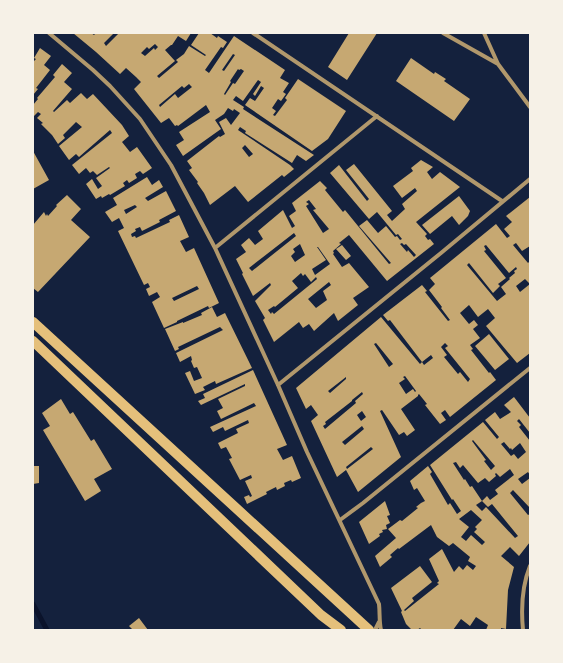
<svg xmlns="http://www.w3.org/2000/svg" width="563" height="663" font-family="Signika,sans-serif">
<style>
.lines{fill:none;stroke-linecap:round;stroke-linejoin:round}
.stream{stroke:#0b132b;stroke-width:5}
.building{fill:#c6a872;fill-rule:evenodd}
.minor{stroke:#b1986c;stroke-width:4}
.primary{stroke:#e5c07b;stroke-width:10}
</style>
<rect width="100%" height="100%" fill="#14213d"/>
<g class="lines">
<path class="stream" d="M33 604 47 630"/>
</g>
<path class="building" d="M73 33H91L94 35 96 33H114L104 43 106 46 119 33H191L186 41 178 36 172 45H171L165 50 175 61 157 76 159 78 178 62 176 60 184 54 189 46 205 56 206 55 191 45 199 33H210L217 38 218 36 227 42 223 48 221 47 205 70 209 73 234 36 285 70 280 78 289 83 283 92 286 94 281 101 278 99 272 108 276 111 273 115 275 116 287 100 285 98 298 79 346 111 328 139 312 151 245 105 250 98 255 101 264 88 261 86 255 96 253 94 261 82 258 80 243 101 236 96 233 100 244 107 243 109 314 155 306 161 297 155 292 163 245 133 246 131 240 127 238 130 290 165 294 169 284 177 282 175 248 202 235 186 210 205 204 193 197 183 198 182 189 170 192 168 187 161 219 136 220 137 225 134 219 122 226 118 231 125 240 113 234 109 233 111 228 108 224 114 215 120 221 129 183 156 176 145 184 140 179 132 210 112 206 105 178 126 177 125 175 126 169 118 161 123 134 89 141 82 136 77 126 68 120 74 96 52ZM155 44 158 47 155 50 154 48 145 56 141 53 147 47 149 49ZM233 54 235 55 224 71 222 70ZM238 69 239 70 241 69 244 71 235 84 233 83 225 95 224 94 231 82 230 81ZM189 84 192 87 178 98 175 94 160 107 159 105 182 86 184 88ZM245 145 253 154 249 157 242 148Z
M349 33H377L347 80 328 67Z
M40 48 51 56 44 65 50 70 36 88 38 89 33 95V62L36 59 34 58Z
M411 58 434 74 435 72 446 79 444 81 470 99 454 121 396 81Z
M62 64 72 73 64 82 72 89 53 111 54 112 67 100 70 103 81 93 87 99 93 94 122 125 129 136 122 142 130 152 137 147 152 168 143 174 140 171 135 174 137 178 129 183 127 180 123 183 125 186 110 195 109 194 102 198 101 196 96 199 86 184 92 179 98 189 102 186 96 178 110 168 109 167 97 175 93 171 90 173 86 168 79 174 72 165 112 133 110 130 79 157 76 154 69 160 59 146 82 127 76 122 63 135 65 138 58 144 52 135 41 124 43 123 37 118 41 114 38 112 34 116H33V105L38 99 37 98 55 77 53 75Z
M33 151 49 180 33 189Z
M421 160 433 167 427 172 432 179 440 172 460 187 416 222 427 234 425 236 428 240 430 239 434 244 387 281 349 235 339 243 341 244 333 251 334 253 333 254 342 267 349 263 369 287 353 298 358 305 338 321 334 313 314 331 309 324 303 328 299 322 274 342 263 320 265 318 255 301 271 285 270 283 253 296 242 274 243 273 236 259 246 252 241 245 249 238 255 245 263 239 258 231 283 210 292 228 295 226 289 216 296 211 292 203 320 181 327 188 325 190 343 212 345 210 389 264 391 263 359 226 367 220 378 233 386 226 395 237 397 236 400 240 402 239 398 234 396 235 377 212 369 219 330 173 339 165 367 201 369 199 346 170 354 164 392 211 387 215 392 221 405 209 402 204 417 191 415 188 402 198 393 186 413 171 411 168ZM309 200 316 209 313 210 329 229 323 233 306 206 309 204 306 202ZM294 233 296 236 252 271 249 268ZM402 243 404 245 406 244 416 255 414 257 408 250 407 252 400 244ZM300 244 305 255 295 262 291 256 295 252 293 249ZM317 247H318L330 264 315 275 312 269 326 260ZM301 273 303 276 305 274 311 282 316 277 317 279 274 314 272 312 271 314 268 310 274 306 275 307 298 288 292 281ZM329 282 331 285 323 291 327 300 316 308 308 299Z
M147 177 152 185 159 180 163 187 145 198 148 201 166 191 176 211 159 220 160 222 142 231 140 227 135 229 136 231 131 234 132 237 135 236 136 238 170 222 169 220 179 215 189 237 180 241 186 252 194 248 219 303 209 308 208 306 177 321V322L164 328 152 302 160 297 157 292 149 296 146 289 150 287 148 283 144 285 118 231 124 228 119 218 112 222 105 212 117 205 113 198ZM135 205 137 207 126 214 124 210ZM197 286 199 289 174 301 172 298Z
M67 195 81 209 71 220 90 237 38 292 33 288V225L44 212 46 216 47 214 48 216 57 206 56 205Z
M459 196 470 211 468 216 459 225 452 216 430 234 422 225Z
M530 197V246L522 251 516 243 513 245 528 263 530 261V284L525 279 516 286 520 292 530 284V353L517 363 486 326 495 318 488 309 478 317 469 305 460 313 469 324 474 320 478 325 473 329 480 338 470 345 473 349 471 350 489 373 490 372 496 380 450 417 445 410 441 413 446 420 440 424 425 405 427 404 419 394 418 395V396L401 409 415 430 407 436 404 432 399 435 382 410 380 411 401 457 358 492 346 470 337 477 311 421 318 415 311 405 306 409 296 388 381 317 420 364 422 362 424 365 433 358 431 355 422 362 390 320 388 321 383 315 422 285 427 291 425 292 448 321 450 320 441 308 442 307 429 290 435 284 430 278 496 224 507 238 510 236 504 229 512 222 506 216ZM486 245 509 273 516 267 517 269 514 271 515 273 509 278 510 279 501 287 506 294 497 301 467 265 469 263 493 293 500 286 498 284 506 278 484 251 486 250 484 246ZM376 343 393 364 389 367 374 344ZM445 343 448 346 445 348 470 379 468 382 460 372 458 374 444 357 447 355 441 347ZM405 376 416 391 415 392 413 389 406 394 399 383 405 379 403 377ZM346 377V379L330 393 328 391ZM362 392 363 394 355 401 356 403 325 429 323 426 326 424 325 422 352 401V400ZM362 411 366 417 361 421 357 415ZM362 426 364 429 345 445 342 442ZM371 447 373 449 347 469 346 467Z
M342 245 351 256 346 260 336 249Z
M212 307 217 317 225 313 252 368 216 384 215 381 203 387 205 390 195 394 185 373 190 371 194 381 202 378 197 367 194 368 191 361 192 360 191 356 180 362 176 353 223 330 220 327 178 347 179 349 175 351 165 329 183 322V323L202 315 201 313Z
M489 334 509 359 495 370 475 346Z
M253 370 287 445 277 449 283 460 292 456 301 478 292 482 291 480 284 483 285 486 277 490 276 487 266 492 267 494 247 504 244 497 249 495 250 497 252 496 245 481 252 478 251 475 240 480 229 459 232 458 226 447 221 449 218 443 238 433 236 429 249 423 248 420 225 431 223 427 213 432 210 427 256 406 254 403 221 419 217 411 223 408 218 399 245 386V384L201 405 198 401 205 398 203 394Z
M514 397 530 418V433L519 419 517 421 521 425 519 427 530 441V475L528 472 518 479 522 484 530 478V508L513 490 510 493 528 515 530 514V542L519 556 510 547 501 556 514 567 508 590 506 629 501 628V630H486L488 625 476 617 470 626 461 619 453 630H422L420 628 417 630H412L406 624 401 612 402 611 391 588 420 566 432 582 412 598 414 601 404 610 405 611 439 584 437 583 439 581 429 559 442 549 454 572 459 566 463 570 467 565 473 570 476 566 468 561 470 557 453 543 449 546 437 537 431 525 399 549 398 548 390 555 392 557 380 567 375 556 396 538 388 529 400 520 402 521 418 508 416 507 421 503 425 501 417 488 414 490 410 481 428 466 432 472 430 474 448 505 450 503 457 514 461 511 453 499 452 500 430 465 483 422 497 439 499 437 485 420 495 412 500 419 511 412 504 405ZM473 440 495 466 491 470 484 461 486 460 472 441ZM504 442 510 449 511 448 512 450 520 443 526 452 518 459 514 454 511 456 501 444ZM456 462 460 468 463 465 478 483 485 478 489 482 496 476 495 474 496 473 500 477 510 469 514 475 495 490 498 494 490 500 487 496 482 501 488 507 492 504 518 536 515 538 486 507 482 511 476 505 482 501 472 486 470 487 465 479 464 480 453 463ZM471 510 482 520 475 527 477 529 474 532 485 542 482 545 471 535 466 541 461 537 469 527 459 519Z
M61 399 70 414 73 412 91 441 94 439 112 469 94 479 101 491 85 501 43 430 50 426 42 413Z
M33 466H39V483L33 484Z
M385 501 390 515 387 516 390 523 386 525 387 529 382 530 383 532 379 534 380 536 369 544 359 522Z
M139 618 148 630H133L129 626Z"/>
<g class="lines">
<path class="minor" d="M49 33 93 70 110 86 140 119 171 165 215 248 278 385 307 452 379 604C380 613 379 621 381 630
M253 33 502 201
M443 33 498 64
M484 33 498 64 530 107
M215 248 377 116
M278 385 441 253 530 179
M340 520 363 503 530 368
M375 630 379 622
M523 630C521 609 522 586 530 566"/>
<path class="primary" d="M33 322 369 630
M33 341 321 615 341 630"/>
</g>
<rect width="563" height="663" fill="none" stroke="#f6f1e7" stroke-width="68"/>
</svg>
